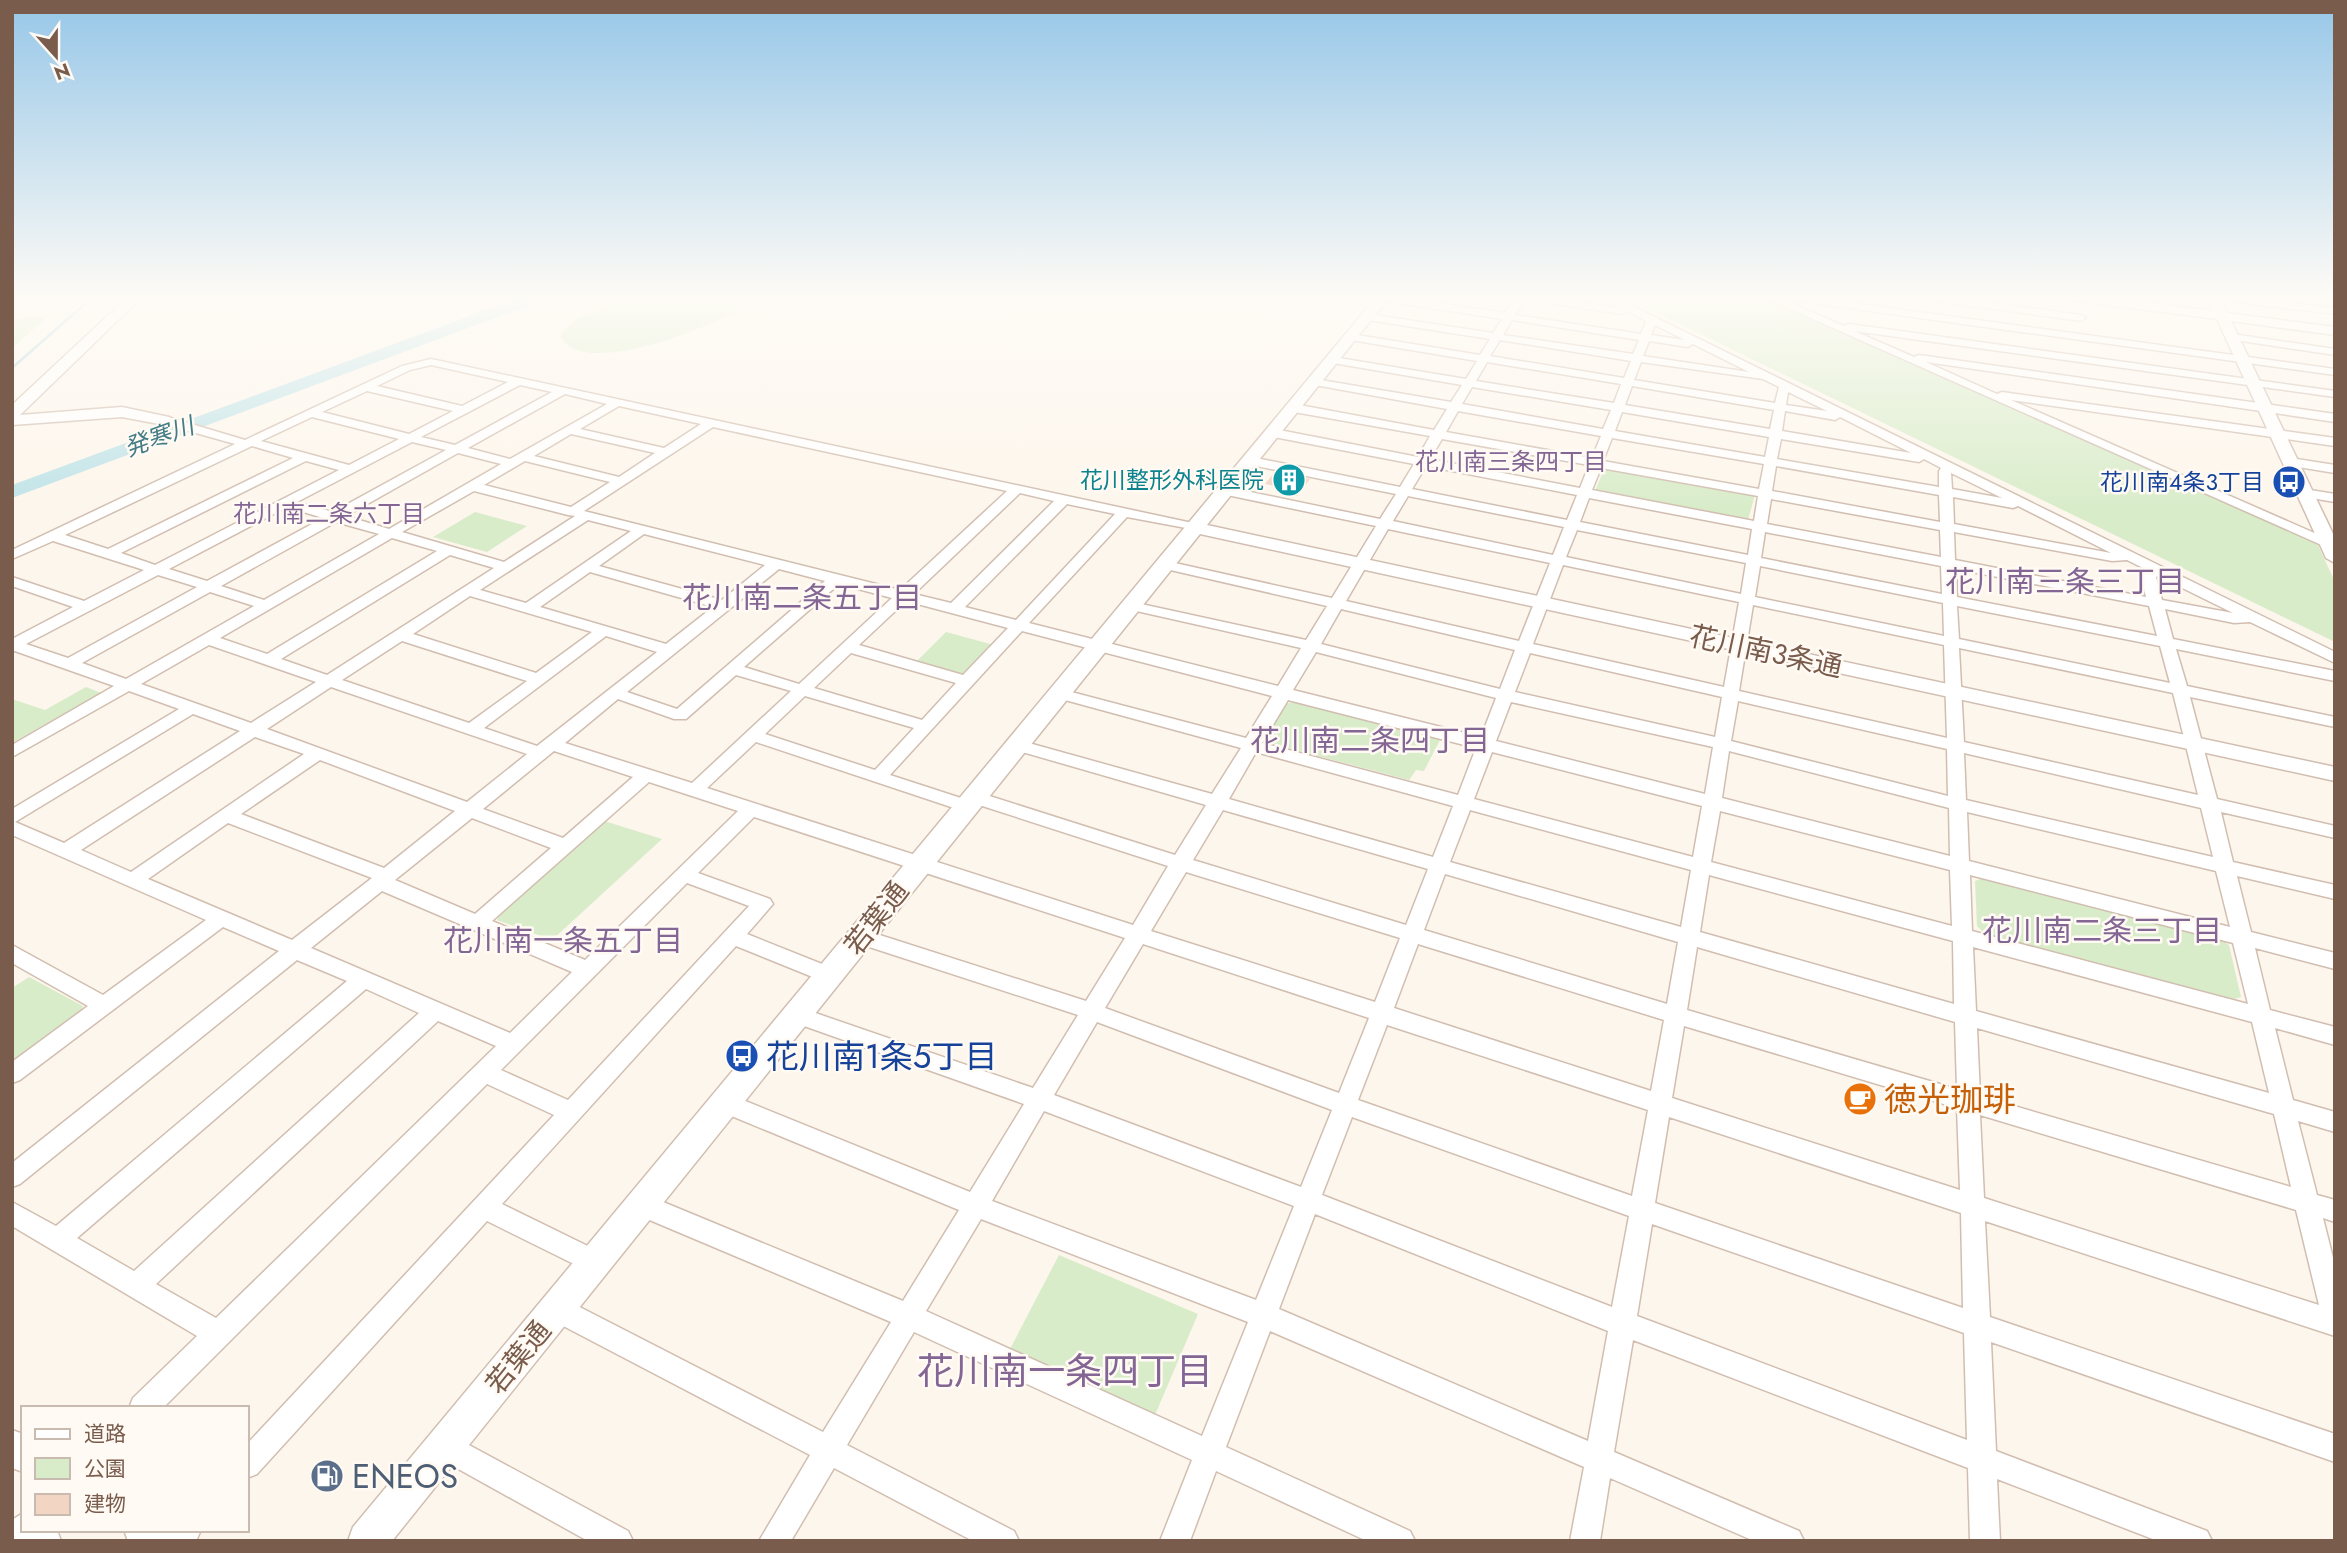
<svg xmlns="http://www.w3.org/2000/svg" width="2347" height="1553" font-family="Jost,'Noto Sans JP',sans-serif">
<style>
.green{fill:#d8ecc9}
.lines{fill:none;stroke-linecap:round;stroke-linejoin:round}
.stream{stroke:#a5d3da;stroke-width:2.5}
.river{fill:#bfe3e8;fill-rule:evenodd}
.building{fill:#f3d5c3}
.minor-casing{stroke:#d1beb0;stroke-width:3}
.tertiary-casing{stroke:#d1beb0;stroke-width:3}
.minor{fill:#fff;fill-rule:evenodd}
.tertiary{fill:#fff;fill-rule:evenodd}
.labels{text-anchor:middle;stroke-width:5;stroke-linejoin:round;paint-order:stroke}
.far-culture-label{font-size:23px;fill:#0d838f;stroke:#fffaf3;text-anchor:end}
.far-transit-label{font-size:23px;fill:#164399;stroke:#fffaf3;text-anchor:end}
.far-water-label{font-size:24px;font-style:italic;fill:#437c86;stroke:#fffaf3}
.far-neighbourhood-label{font-size:24px;fill:#846695;stroke:#fffaf3}
.street-label{font-size:28px;fill:#7a5c4d;stroke:#fffaf3}
.neighbourhood-label{font-size:30px;fill:#846695;stroke:#fffaf3}
.near-transit-label{font-size:33px;fill:#164399;stroke:#fffaf3;text-anchor:start}
.near-food-label{font-size:33px;fill:#c56008;stroke:#fffaf3;text-anchor:start}
.near-service-label{font-size:33px;fill:#4e5e75;stroke:#fffaf3;text-anchor:start}
.near-neighbourhood-label{font-size:37px;fill:#846695;stroke:#fffaf3}
</style>
<rect width="100%" height="100%" fill="#fdf6ec"/>
<path class="green" d="M634 295H760C736 320 580 383 561 336L563 331 577 319Z
M1620 295H1758L2317 543 2335 582V642Z
M48 316 12 348V319Z
M1605 467 1755 495 1748 520 1595 491Z
M475 512 527 526 487 552 433 537Z
M946 632 994 645 970 673 961 675 915 663Z
M86 687 101 693 12 743V699L45 710Z
M1294 702 1441 738 1424 771 1416 770 1409 780 1269 743 1265 737 1285 704Z
M601 820 662 839 552 940 497 920 499 912Z
M1983 878 2220 939 2229 945 2241 997 2234 999 1985 934 1977 926 1975 881Z
M29 977 83 1006 81 1011 12 1061V988Z
M1059 1255 1198 1314 1155 1415 1010 1349Z"/>
<g class="lines">
<path class="stream" d="M12 368 95 295"/>
<path class="river" d="M527 295H550L548 298 12 498V485Z"/>
</g>
<path class="building" d="M1275 472 1310 479 1297 496 1284 494 1287 488 1265 484Z"/>
<g class="lines">
<defs>
<path id="minor" d="M1384 295 1505 313 1515 298 1511 295H1536L1619 308 1597 295H1610L2335 652V663L2250 622 2234 623 2165 609 2173 639 2335 671V681L2176 649 2187 686 2335 717V727L2190 697 2217 799 2335 826V838L2221 812 2233 862 2335 885V899L2237 876 2251 932 2335 953V969L2255 948 2270 1010 2335 1027V1045L2275 1028 2293 1100 2335 1112V1132L2298 1121 2317 1195 2335 1200V1222L2323 1218 2335 1266V1336L1985 1221 1990 1317 2335 1434V1462L1991 1342 1996 1451 2207 1531 2212 1541H2158L1997 1479 2000 1541H1970L1968 1468 1633 1340 1614 1452 1799 1531 1804 1541H1754L1610 1478 1600 1541H1570L1584 1467 1270 1331 1226 1447 1410 1531 1415 1541H1367L1216 1471 1190 1541H1160L1192 1460 914 1332 847 1445 1014 1531 1019 1541H973L834 1468 791 1541H759L810 1455 548 1318 544 1309 548 1300 557 1297 566 1300 823 1432 891 1322 633 1213 630 1205 633 1197 642 1194 651 1197 903 1301 959 1210 717 1110 714 1103 717 1096 725 1093 733 1096 970 1192 1024 1104 790 1021 787 1015 790 1009 798 1007 1033 1088 1078 1015 854 942 851 937 854 932 861 929 1086 1001 1125 938 754 817 698 873 770 899 773 904 747 934 837 970 840 976 837 982 830 984 736 946 502 1204 604 1254 608 1262 604 1270 595 1274 586 1270 487 1221 257 1474 247 1478V1444L554 1115 487 1084 163 1408H129L133 1398 197 1336 12 1226V1202L56 1226 347 981 297 960 20 1184 12 1187V1163L279 951 223 927 20 1080 12 1083V1062L88 1006 12 963V945L103 995 206 920 12 835V809L179 709 129 691 12 757V745L114 686 12 650V639L73 607 12 586V577L84 601 144 570 53 541 12 559V550L235 444 160 423V417H168L245 440 402 366 431 359 1197 524 1202 525V531L1127 517 1029 623 1278 686 1301 648 1132 610 1125 606 1132 602 1306 640 1327 606 1166 569 1159 565 1166 561 1332 598 1376 526 1227 495 1220 491 1227 487 1380 519 1396 494 1251 465 1245 461 1251 457 1400 487 1414 464 1274 437 1268 433 1274 429 1418 457 1430 436 1294 412 1288 408 1294 404 1434 430 1447 409 1315 385 1309 382 1315 379 1451 402 1462 385 1333 363 1328 360 1333 357 1466 379 1477 361 1351 340 1346 337 1351 334 1480 355 1490 339 1368 320 1363 317 1368 314 1493 333 1502 319 1379 300V296ZM1524 299 1622 314 1627 311 1646 321 1641 334 1515 315ZM1512 320 1639 340 1633 354 1503 335ZM1655 325 1685 340 1651 335ZM1500 340 1631 361 1624 378 1490 356ZM1649 341 1688 347 1693 344 1749 372 1643 356ZM1487 362 1621 384 1614 403 1476 381ZM1641 362 1763 379 1779 387 1775 403 1634 380ZM431 365 508 382 462 406 377 386 410 370ZM520 385 552 392 455 445 421 437ZM1632 386 1774 410 1770 429 1625 405ZM1472 387 1611 410 1603 429 1462 404ZM367 391 453 411 409 434 322 412ZM1788 392 1827 411 1786 405ZM565 394 607 404 510 459 468 448ZM619 406 701 424 664 448 580 429ZM1458 411 1601 436 1592 458 1446 432ZM1785 411 1835 420 1840 417 1911 453 1782 431ZM1622 412 1769 437 1765 457 1615 431ZM312 417 399 439 349 465 261 441ZM713 427 1007 491 900 590 584 511ZM571 434 655 453 619 477 534 456ZM1612 438 1764 464 1759 489 1603 461ZM1442 439 1589 465 1580 488 1430 459ZM1781 439 1919 462 1924 459 1941 468 1939 471V487L1777 459ZM412 442 446 450 333 512 297 502ZM252 446 293 458 108 549 65 535ZM458 453 501 464 389 529 346 516ZM306 461 339 470 155 565 121 553ZM525 461 610 482 571 507 484 485ZM1426 466 1577 495 1567 520 1412 489ZM1776 466 1939 495 1940 522 1772 491ZM1601 468 1758 496 1754 521 1592 490ZM1951 473 2002 498 1952 489ZM474 491 568 515 575 516 504 562 402 532ZM1020 493 1054 501 951 603 914 594ZM1408 496 1564 527 1553 555 1393 521ZM1953 497 2013 508 2018 506 2111 553 1954 524ZM1589 498 1752 529 1748 555 1580 522ZM1771 499 1940 530 1941 557 1767 524ZM1067 504 1115 514 1016 620 965 607ZM287 507 323 518 207 581 169 569ZM588 520 631 531 526 603 480 590ZM336 522 379 534 264 600 221 586ZM1388 529 1550 563 1519 641 1346 601ZM1577 530 1746 563 1741 594 1566 557ZM1765 532 1941 566 1942 594 1761 558ZM1954 532 2112 561 2127 560 2147 570 2141 576 2146 597 1955 560ZM644 534 765 565 722 600 599 566ZM392 538 437 551 267 654 220 638ZM450 555 494 568 327 675 281 659ZM1563 565 1739 602 1724 687 1533 644ZM1760 566 1943 603 1944 636 1755 597ZM779 569 825 581 677 709 627 692ZM1956 569 2149 606 2157 636 1957 597ZM590 572 713 607 666 644 540 607ZM158 575 197 587 68 658 26 644ZM2158 576 2233 613 2162 600 2156 577ZM839 584 892 598 799 684 744 667ZM210 592 254 606 126 679 82 663ZM470 596 592 632 536 673 413 634ZM906 601 1008 628 963 675 859 645ZM1753 605 1944 645 1947 738 1739 691ZM1957 606 2160 646 2170 683 1959 639ZM1341 609 1515 650 1500 689 1321 644ZM1022 631 1272 696 1246 738 1060 689 1052 694 1054 697 1241 748 1212 794 1018 740 1009 745 1012 749 1206 805 1175 855 980 793H968L965 797 967 800 890 775ZM606 636 657 652 537 746 484 728ZM402 641 527 681 469 723 342 680ZM209 645 316 682 251 723 141 684ZM1959 648 2173 693 2198 795 1964 742ZM1316 652 1496 698 1481 737 1293 690ZM851 653 956 683 922 720 814 688ZM1530 653 1722 697 1715 737 1515 692ZM736 675 791 691 692 783 565 743 618 699 674 719H686ZM331 687 527 754 467 802 267 729ZM805 696 914 728 875 770 765 734ZM1288 700 1476 748 1458 795 1262 743ZM1738 701 1947 749 1948 796 1731 741ZM1511 702 1713 747 1705 794 1496 741ZM193 714 240 731 64 843 15 822ZM255 737 304 754 131 872 81 850ZM756 742 960 810H972L975 806 973 803 1168 866 1133 925 707 788ZM554 751 633 777 563 838 483 809ZM1729 751 1949 808 1950 856 1722 798ZM1256 752 1453 806 1433 857 1229 799ZM1492 752 1702 806 1693 857 1474 799ZM1964 753 2201 808 2213 857 1966 800ZM320 760 455 811 384 868 241 814ZM649 782 738 811 585 960 492 921ZM1223 810 1428 869 1406 925 1193 860ZM1470 810 1691 870 1681 927 1450 862ZM1720 811 1950 870 1952 926 1711 862ZM1967 812 2216 871 2230 927 1969 861ZM472 818 551 848 475 914 395 880ZM228 823 372 878 292 940 148 879ZM1186 872 1400 938 1375 1002 1151 931ZM1445 874 1678 942 1667 1004 1424 930ZM1709 875 1953 941 1954 1004 1700 932ZM1970 875 2233 943 2248 1004 1972 931ZM687 883 749 906 568 1100 501 1070ZM382 891 572 972 510 1033 311 948ZM1143 944 1369 1018 1339 1093 1105 1008ZM1418 944 1664 1020 1651 1091 1394 1008ZM1697 947 1955 1022 1957 1089 1687 1010ZM1973 947 2252 1022 2269 1093 1976 1011ZM366 989 419 1013 134 1271 77 1238ZM438 1021 496 1046 216 1318 156 1284ZM1097 1022 1332 1110 1301 1187 1054 1095ZM1387 1025 1648 1110 1632 1196 1358 1100ZM1684 1026 1957 1108 1960 1190 1672 1098ZM1977 1028 2274 1114 2291 1187 1980 1096ZM1044 1111 1294 1206 1256 1300 992 1201ZM1980 1115 2296 1210 2319 1305 1984 1198ZM1352 1117 1629 1216 1612 1307 1322 1195ZM1669 1117 1961 1213 1963 1308 1655 1203ZM1315 1214 1608 1331 1588 1441 1279 1309ZM981 1219 1248 1322 1202 1436 926 1311ZM1652 1224 1964 1333 1967 1440 1637 1316Z
M1759 295H1795L2335 369V375L1782 299 1844 326 1849 324 2335 391V397L1854 331 1914 357 1919 355 2335 414V422L1926 362 1997 394 2002 392 2335 438V446L2011 400 2335 542V551Z
M1909 295H1936L2081 315 2086 318 2081 321 1914 298Z
M2230 295 2335 308V314L2213 299 2208 296Z
M2232 334 2335 349V355L2228 339 2227 337Z
M2290 458 2335 465V473L2286 465 2284 462Z
M2304 489 2335 494V502L2299 496 2297 493Z
M445 1432 628 1531 633 1541H588L435 1456 431 1446 435 1436Z
M166 1530H201L196 1541H161Z"/>
<path id="tertiary" d="M130 295H144L20 415 122 407 169 417 172 420 169 423 164 425 122 417 12 425V405Z
M1378 295H1391L1207 525 2335 767V781L1200 534 392 1541H348L353 1527Z
M2055 295H2091L2213 311 2206 295H2219L2227 313 2335 327V335L2231 321 2335 538V563L2326 558 2217 319 2061 299Z
M12 1430 23 1434V1472L12 1468Z
M23 1513V1530H57L61 1541H12V1520Z
M124 1530H174L178 1541H128Z"/>
</defs>
<use href="#minor" class="minor-casing"/>
<use href="#tertiary" class="tertiary-casing"/>
<use href="#minor" class="minor"/>
<use href="#tertiary" class="tertiary"/>
</g>
<linearGradient id="sky" x2="0" y2="1"><stop stop-color="#97c7e8"/><stop offset="0.58" stop-color="#fefbf6"/><stop offset="1" stop-color="#fefbf6" stop-opacity="0"/></linearGradient>
<rect width="2347" height="512" fill="url(#sky)"/>
<defs>
<symbol id="building-disc" viewBox="-11 -11 22 22"><circle r="9.5" fill="#0f9aa8" stroke="#fffaf3"/><path d="M-4-6H4V6H1V3H-1V6H-4ZM-2.5-4.3h1.7v1.8h-1.7ZM.8-4.3h1.7v1.8H.8ZM-2.5-1h1.7V.8h-1.7ZM.8-1h1.7V.8H.8Z" fill="#fff"/></symbol>
<symbol id="bus-disc" viewBox="-11 -11 22 22"><circle r="9.5" fill="#1a4fb4" stroke="#fffaf3"/><path d="M-5-6H5V4H4V6H2V4H-2V6H-4V4H-5ZM-3.5-4V0h7V-4ZM-3.5 1.2v1.5H-2V1.2ZM2 1.2v1.5H3.5V1.2Z" fill="#fff"/></symbol>
<symbol id="cafe-disc" viewBox="-11 -11 22 22"><circle r="9.5" fill="#e8710a" stroke="#fffaf3"/><path d="M-5.5-4.5H6V0H3Q3 3.5 0 3.5H-2.5Q-5.5 3.5-5.5 0ZM3-3.2v2h1.7v-2ZM-6 4.5H4V6H-6Z" fill="#fff"/></symbol>
<symbol id="fuel-disc" viewBox="-11 -11 22 22"><circle r="9.5" fill="#5c6f8a" stroke="#fffaf3"/><path d="M-5.5-6h7V0h2V4h1.3V-2.5L3-4.5l.8-.8L6-3V5H2.5V1h-1V6h-7ZM-4.2-4.7v3.2H.2V-4.7Z" fill="#fff"/></symbol>
</defs>
<g fill-rule="evenodd">
<use href="#building-disc" x="1270" y="461" width="38" height="38"/>
<use href="#bus-disc" x="2270" y="463" width="38" height="38"/>
<use href="#bus-disc" x="723" y="1037" width="38" height="38"/>
<use href="#cafe-disc" x="1841" y="1080" width="38" height="38"/>
<use href="#fuel-disc" x="308" y="1457" width="38" height="38"/>
</g>
<g class="labels">
<g class="far-culture-label">
<text x="1264" y="488">花川整形外科医院</text>
</g>
<g class="far-transit-label">
<text x="2264" y="490">花川南4条3丁目</text>
</g>
<g class="far-water-label">
<text transform="translate(159 437) rotate(-20)" y="8">発寒川</text>
</g>
<g class="far-neighbourhood-label">
<text x="1511" y="470">花川南三条四丁目</text>
<text x="329" y="522">花川南二条六丁目</text>
</g>
<g class="street-label">
<text transform="translate(1766 651) rotate(12)" y="10">花川南3条通</text>
<text transform="translate(876 918) rotate(-52)" y="10">若葉通</text>
<text transform="translate(518 1357) rotate(-51)" y="10">若葉通</text>
</g>
<g class="neighbourhood-label">
<text x="2065" y="592">花川南三条三丁目</text>
<text x="802" y="608">花川南二条五丁目</text>
<text x="1370" y="751">花川南二条四丁目</text>
<text x="2102" y="941">花川南二条三丁目</text>
<text x="563" y="951">花川南一条五丁目</text>
</g>
<g class="near-transit-label">
<text x="766" y="1068">花川南1条5丁目</text>
</g>
<g class="near-food-label">
<text x="1884" y="1111">徳光珈琲</text>
</g>
<g class="near-service-label">
<text x="352" y="1488">ENEOS</text>
</g>
<g class="near-neighbourhood-label">
<text x="1065" y="1384">花川南一条四丁目</text>
</g>
</g>
<rect width="2347" height="1553" fill="none" stroke="#7a5c4d" stroke-width="28"/>
<rect x="21" y="1406" width="228" height="126" fill="#fffaf3" stroke="#cabbb1" stroke-width="2"/>
<rect x="35" y="1429" width="35" height="10" fill="#ffffff" stroke="#cabbb1" stroke-width="2"/>
<text x="84" y="1441" font-size="21" fill="#7a5c4d">道路</text>
<rect x="35" y="1458" width="35" height="21" fill="#d8ecc9" stroke="#cabbb1" stroke-width="2"/>
<text x="84" y="1476" font-size="21" fill="#7a5c4d">公園</text>
<rect x="35" y="1494" width="35" height="21" fill="#f3d5c3" stroke="#cabbb1" stroke-width="2"/>
<text x="84" y="1511" font-size="21" fill="#7a5c4d">建物</text>
<g transform="translate(56 56) rotate(159)" stroke="#fffaf3" stroke-width="5" paint-order="stroke">
<path d="M0-5L12 26L0 18L-12 26Z" fill="#7a5c4d"/>
<text y="-10" font-size="19" font-weight="bold" text-anchor="middle" fill="#7a5c4d">N</text>
</g>
</svg>
